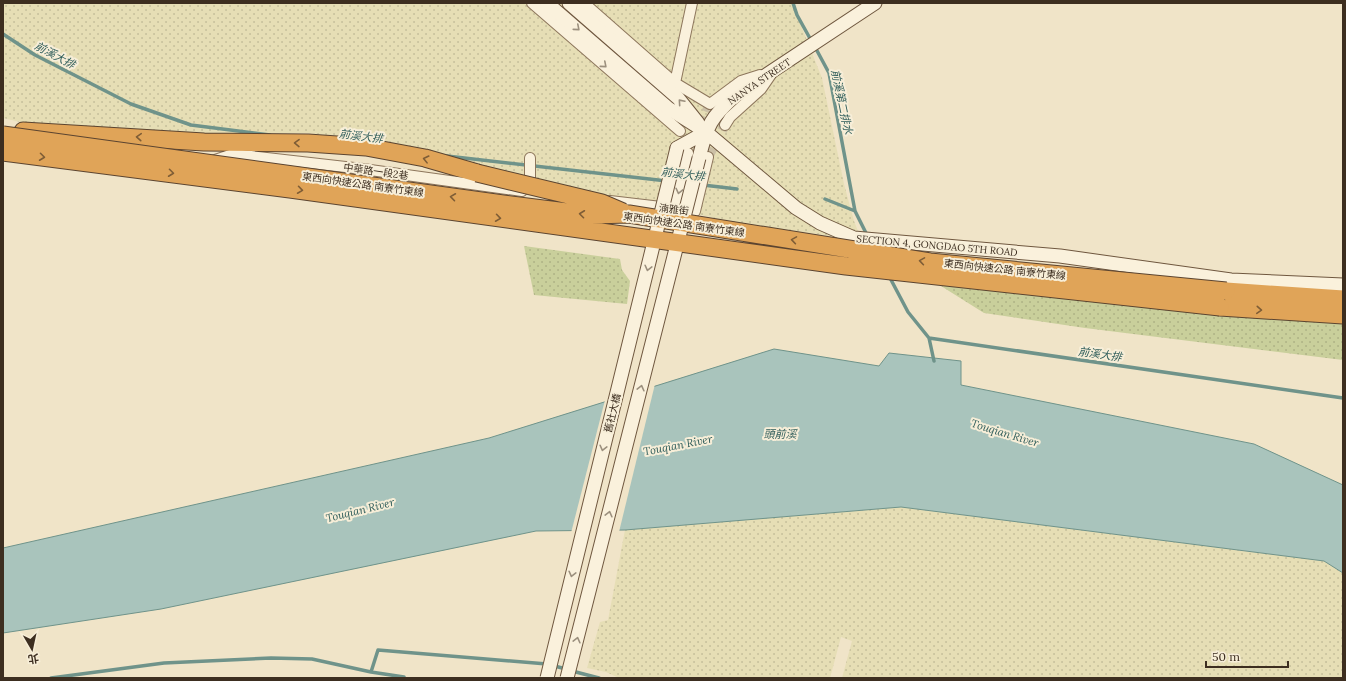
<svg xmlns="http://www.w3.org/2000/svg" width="1346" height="681" font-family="Lora,'Noto Sans TC',serif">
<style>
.farmland{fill:url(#farmland-dots)}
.park{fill:url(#park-dots)}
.water{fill:#a9c4bc;stroke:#6f938a}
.pier{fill:#f0e4c8}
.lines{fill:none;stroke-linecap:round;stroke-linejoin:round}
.stream{stroke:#6f938a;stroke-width:3.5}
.street-tunnel{stroke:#ccc0a6;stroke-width:10;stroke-dasharray:10 5;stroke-linecap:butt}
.street-casing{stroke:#8d765c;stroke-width:12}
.secondary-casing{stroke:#6f573f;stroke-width:15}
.highway-casing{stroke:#5b4430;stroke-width:19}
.street{stroke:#faf1dc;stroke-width:10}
.secondary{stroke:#faf1dc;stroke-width:13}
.highway{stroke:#e0a458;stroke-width:17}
.secondary-bridge-casing{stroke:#6f573f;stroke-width:15;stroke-linecap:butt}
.highway-bridge-casing{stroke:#5b4430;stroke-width:19;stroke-linecap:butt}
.secondary-bridge{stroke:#faf1dc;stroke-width:13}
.highway-bridge{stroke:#e0a458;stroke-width:17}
.oneway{stroke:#9c907e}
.oneway2{stroke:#7e5d36}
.labels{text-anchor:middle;stroke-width:4;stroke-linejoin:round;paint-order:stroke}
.street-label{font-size:10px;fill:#3d2e20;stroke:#f7eed8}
.water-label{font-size:11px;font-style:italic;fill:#2f5d5a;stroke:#f7eed8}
</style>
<defs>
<pattern id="farmland-dots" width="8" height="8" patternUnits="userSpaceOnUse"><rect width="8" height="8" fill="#e6deb5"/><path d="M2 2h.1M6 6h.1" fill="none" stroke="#c6bf9b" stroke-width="1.8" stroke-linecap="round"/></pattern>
<pattern id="park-dots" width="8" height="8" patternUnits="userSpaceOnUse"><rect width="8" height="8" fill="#c9cf9b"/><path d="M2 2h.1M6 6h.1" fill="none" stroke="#aeb285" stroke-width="1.8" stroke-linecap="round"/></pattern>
</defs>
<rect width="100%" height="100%" fill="#f0e4c8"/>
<path class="farmland" d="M3 3H792L822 78 844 184 854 221 863 244 831 236 738 223 557 184 391 143 308 133 208 134 20 122 3 118Z
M901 507 1324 561 1343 573V678H842L852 641 841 637 830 678H619L606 672 587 668 600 622 608 620 625 530Z"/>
<path class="park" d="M524 246 620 259 622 270 630 281 627 304 534 295Z
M914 269 1343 319V360L1085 328 984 313Z"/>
<path class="water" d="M774 349 879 366 889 353 961 361V385L1254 444 1343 485V573L1324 561 901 507 625 530 536 531 161 609 3 633V548L489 438Z"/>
<path class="pier" d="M655 384 619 532 571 533 605 400Z"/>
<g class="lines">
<path class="stream" d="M793 3 797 15 812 42
M3 34 35 55 131 104 191 125 270 135
M815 47 829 73 855 211 866 233
M447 156 667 181
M703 185 737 189
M825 199 855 211
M889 276 908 312 929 338 1343 398
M929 338 934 361
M572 671 599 678
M371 672 404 677
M51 678 164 663 271 658 312 659 371 672 378 650 547 664 566 669"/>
<path class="street-tunnel" d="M688 153 710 104
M708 157 725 125"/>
<defs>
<path id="street" d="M532 3 680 131
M584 3 675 83 710 104 741 81 760 75
M675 83 692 3
M725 125 730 117 761 89 772 73
M212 161 233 154 363 169 522 191
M530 181V158
M610 201 695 211 708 157
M674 209 688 153"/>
<path id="secondary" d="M547 3 668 108 706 132 796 208 820 223 854 238 1060 256 1231 280 1343 285
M569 3 678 98 698 123
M677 148 706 132
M699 158C707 125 711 117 736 95L875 3"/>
<path id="highway" d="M23 131 204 142 308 143 366 147 425 158 477 173
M1226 291 1343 299
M1220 307 1343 315"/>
</defs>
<use href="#street" class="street-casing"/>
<use href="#secondary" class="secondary-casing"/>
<use href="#highway" class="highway-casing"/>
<use href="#street" class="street"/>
<use href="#secondary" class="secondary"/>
<use href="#highway" class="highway"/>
<defs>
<path id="secondary-bridge" d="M547 678 677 148
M567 678 699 158"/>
<path id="highway-bridge" d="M3 135 503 204 591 215 629 214 930 262 1226 291
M3 152 290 189 846 266 1220 307
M477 173 602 203 623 212"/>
</defs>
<use href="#secondary-bridge" class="secondary-bridge-casing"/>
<use href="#highway-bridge" class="highway-bridge-casing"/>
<use href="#secondary-bridge" class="secondary-bridge"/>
<use href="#highway-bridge" class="highway-bridge"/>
</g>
<defs><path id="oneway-chevron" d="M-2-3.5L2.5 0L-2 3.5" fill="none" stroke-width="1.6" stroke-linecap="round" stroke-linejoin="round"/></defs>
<g class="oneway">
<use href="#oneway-chevron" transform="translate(577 28) rotate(41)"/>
<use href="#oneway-chevron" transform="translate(604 65) rotate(41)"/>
<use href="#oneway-chevron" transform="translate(681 102) rotate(-131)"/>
<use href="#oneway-chevron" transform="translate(679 191) rotate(103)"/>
<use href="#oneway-chevron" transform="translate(648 268) rotate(104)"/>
<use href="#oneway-chevron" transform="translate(641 388) rotate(-76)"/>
<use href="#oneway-chevron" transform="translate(603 448) rotate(104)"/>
<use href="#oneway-chevron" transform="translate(609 514) rotate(-76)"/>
<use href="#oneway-chevron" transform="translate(572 574) rotate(104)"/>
<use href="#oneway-chevron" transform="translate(577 640) rotate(-76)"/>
</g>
<g class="oneway2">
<use href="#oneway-chevron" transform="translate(139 137) rotate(-176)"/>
<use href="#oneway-chevron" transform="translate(297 143) rotate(-179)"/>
<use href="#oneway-chevron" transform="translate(42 157) rotate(7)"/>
<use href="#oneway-chevron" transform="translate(426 159) rotate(-166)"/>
<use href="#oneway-chevron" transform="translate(171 173) rotate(7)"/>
<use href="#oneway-chevron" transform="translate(300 190) rotate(8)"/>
<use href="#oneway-chevron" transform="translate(453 197) rotate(-172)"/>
<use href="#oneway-chevron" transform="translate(582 214) rotate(-173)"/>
<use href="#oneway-chevron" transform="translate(498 218) rotate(8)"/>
<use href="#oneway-chevron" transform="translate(794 240) rotate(-171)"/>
<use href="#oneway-chevron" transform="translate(922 261) rotate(-171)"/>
<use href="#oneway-chevron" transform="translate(1259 310) rotate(4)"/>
</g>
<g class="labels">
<g class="street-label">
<text transform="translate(759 81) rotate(-34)" y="4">NANYA STREET</text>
<text transform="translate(376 171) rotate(8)" y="4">中華路一段2巷</text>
<text transform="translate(363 184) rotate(8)" y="4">東西向快速公路 南寮竹東線</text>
<text transform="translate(674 209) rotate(7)" y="4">湳雅街</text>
<text transform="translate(684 224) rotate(8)" y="4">東西向快速公路 南寮竹東線</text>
<text transform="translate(937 245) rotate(5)" y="4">SECTION 4, GONGDAO 5TH ROAD</text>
<text transform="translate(1005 269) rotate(6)" y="4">東西向快速公路 南寮竹東線</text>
<text transform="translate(612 413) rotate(-76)" y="4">舊社大橋</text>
</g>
<g class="water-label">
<text transform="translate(55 55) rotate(28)" y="4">前溪大排</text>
<text transform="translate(842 102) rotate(78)" y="4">前溪第二排水</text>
<text transform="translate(361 136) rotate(7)" y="4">前溪大排</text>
<text transform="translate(683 174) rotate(7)" y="4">前溪大排</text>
<text transform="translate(1100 354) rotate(8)" y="4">前溪大排</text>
<text transform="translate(1005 433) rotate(17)" y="4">Touqian River</text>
<text x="780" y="438">頭前溪</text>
<text transform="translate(678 445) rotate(-11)" y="4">Touqian River</text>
<text transform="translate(360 510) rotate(-14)" y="4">Touqian River</text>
</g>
</g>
<rect width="1346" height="681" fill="none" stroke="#3d2e20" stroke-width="8"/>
<g transform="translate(32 649) rotate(171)" stroke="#f7eed8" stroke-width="3" paint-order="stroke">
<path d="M0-3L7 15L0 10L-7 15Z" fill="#3d2e20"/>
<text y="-6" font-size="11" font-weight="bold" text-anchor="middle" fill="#3d2e20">北</text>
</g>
<path d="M1206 661v6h82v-6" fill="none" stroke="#3d2e20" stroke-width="2"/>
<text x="1212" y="661" font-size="12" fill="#3d2e20" stroke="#f7eed8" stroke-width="3" paint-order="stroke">50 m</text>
</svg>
